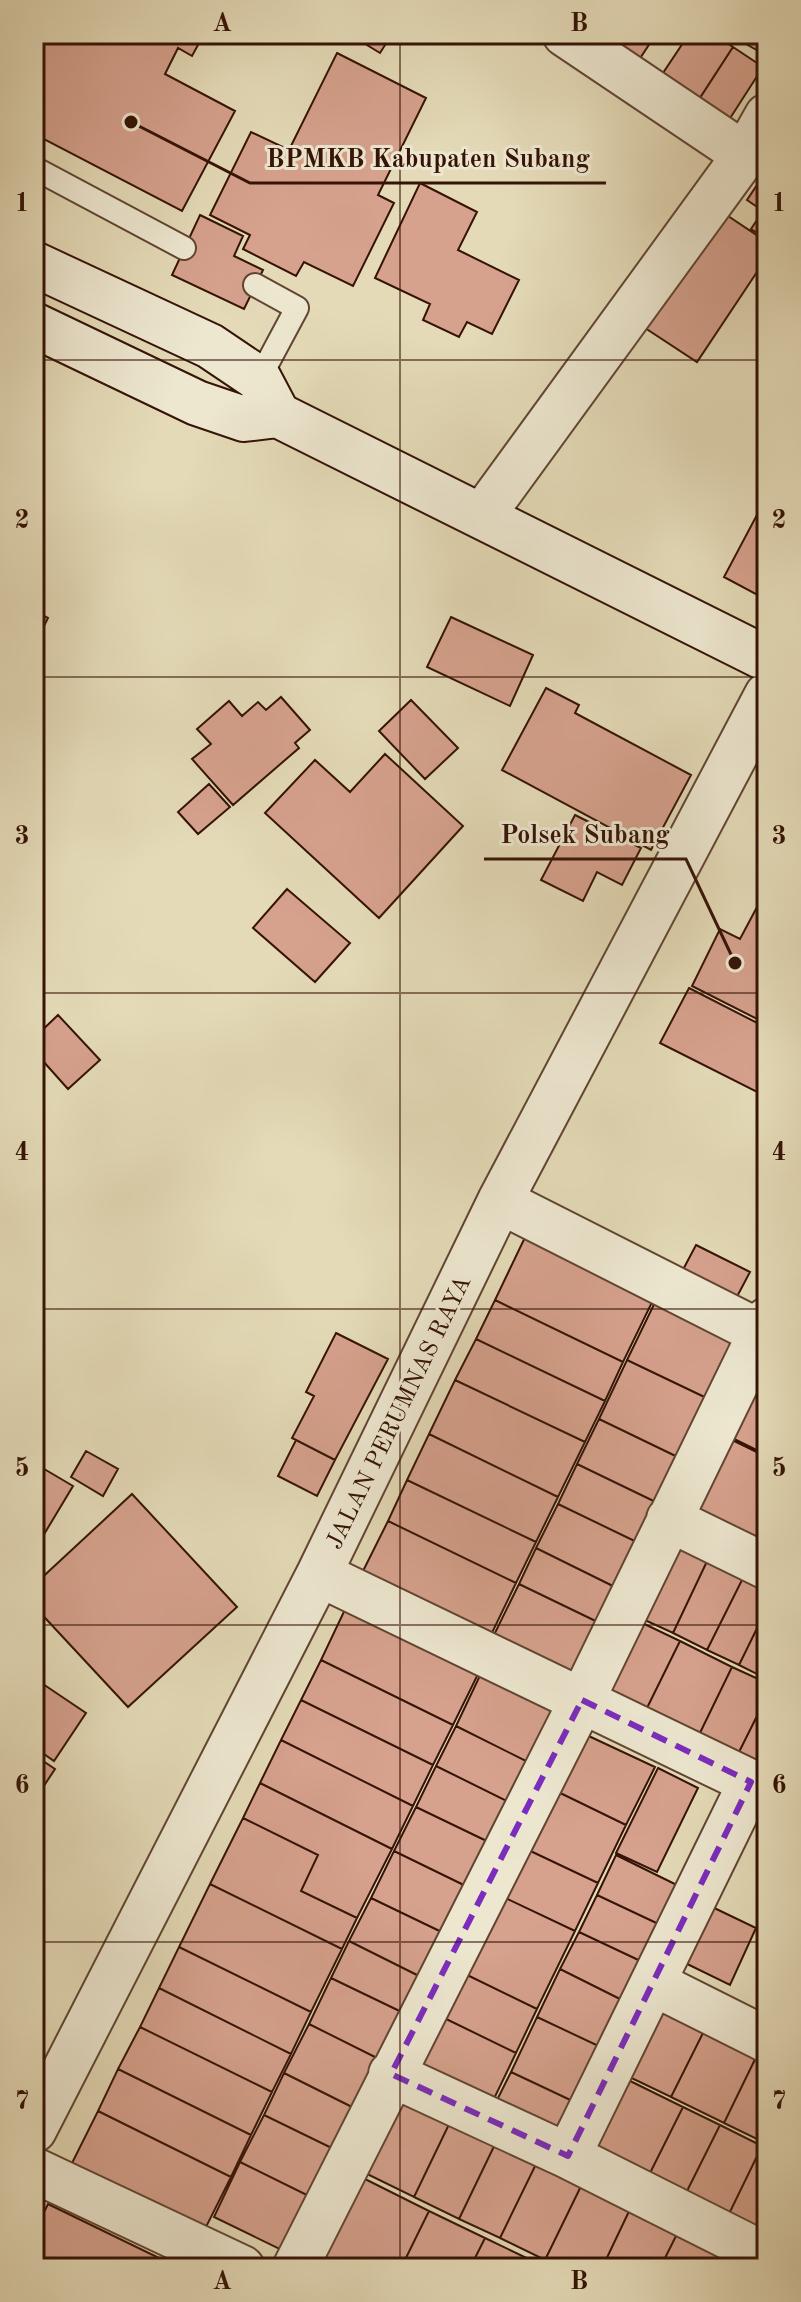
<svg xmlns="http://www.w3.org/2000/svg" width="801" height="2302" font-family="'Old Standard TT',serif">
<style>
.building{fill:#d6a18d;stroke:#351306;stroke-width:2}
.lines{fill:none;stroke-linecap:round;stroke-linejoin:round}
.lane-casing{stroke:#614532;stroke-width:26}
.street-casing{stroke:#614532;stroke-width:48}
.secondary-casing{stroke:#351306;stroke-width:48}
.lane{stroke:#ede7d0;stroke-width:22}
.street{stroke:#ede7d0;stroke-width:44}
.secondary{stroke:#ede7d0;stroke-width:44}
.marked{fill:none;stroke:#7b2cbf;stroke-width:6;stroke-dasharray:16 10;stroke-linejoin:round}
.grid{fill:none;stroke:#351306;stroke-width:2;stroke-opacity:0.55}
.labels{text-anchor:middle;stroke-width:6;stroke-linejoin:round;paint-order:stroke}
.street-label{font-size:24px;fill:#351306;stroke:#ede7d0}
.leader{fill:none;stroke:#351306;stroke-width:3}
.callout-dot{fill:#351306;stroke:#ede7d0;stroke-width:3}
.callout-label{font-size:26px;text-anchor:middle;font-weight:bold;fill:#351306;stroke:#ede7d0;stroke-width:6;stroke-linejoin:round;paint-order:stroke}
.neatline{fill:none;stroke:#351306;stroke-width:3}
.grid-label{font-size:26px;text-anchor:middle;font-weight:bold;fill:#351306}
</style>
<rect width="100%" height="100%" fill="#e4dab7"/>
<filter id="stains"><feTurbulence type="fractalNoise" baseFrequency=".0025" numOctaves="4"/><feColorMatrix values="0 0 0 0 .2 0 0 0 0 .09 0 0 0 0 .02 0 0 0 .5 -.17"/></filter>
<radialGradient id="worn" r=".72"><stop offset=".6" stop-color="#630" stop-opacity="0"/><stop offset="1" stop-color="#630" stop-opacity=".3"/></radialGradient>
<path class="building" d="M34 34H204L192 56 178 48 165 74 235 111 182 211 34 134Z
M349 34H392L380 53Z
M597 34H656L635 66Z
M689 34H713L733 47 696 104 659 79Z
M728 34H767V44L762 53Z
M733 47 763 67 727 123 696 104Z
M337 53 426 98 378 195 394 203 353 286 304 262 296 276 243 249 250 235 210 215 251 132 289 150Z
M763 176 767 178V239L751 229 763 211 747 200Z
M420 183 477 212 458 250 519 280 492 334 467 322 459 337 423 320 430 304 375 278Z
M719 210 767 242V257L697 362 642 326Z
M200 215 243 236 234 256 263 270 244 309 172 275Z
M767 496V600L724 577Z
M34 611 48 618 34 646Z
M451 617 533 655 510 706 427 667Z
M546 688 579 705 575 713 691 775 651 850 502 770Z
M281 697 310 730 295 743 299 748 233 805 192 759 211 744 197 729 229 701 242 716 258 702 266 710Z
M411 700 458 748 425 779 379 731Z
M385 754 463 826 379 918 265 813 315 760 350 792Z
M209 784 230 807 198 834 178 812Z
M575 815 641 848 622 885 597 872 583 901 541 880Z
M287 889 350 943 315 982 253 928Z
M766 890H767V1024L692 986 720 929 740 939Z
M689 988 767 1028V1097L660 1043Z
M58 1015 100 1060 68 1089 34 1051V1038Z
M528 1231 656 1294 623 1362 495 1300Z
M696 1245 750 1272 731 1308 677 1281Z
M659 1294 748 1338 717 1403 627 1360Z
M495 1300 623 1362 605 1401 476 1339Z
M336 1333 388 1359 335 1460 292 1438 314 1396 306 1392Z
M476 1339 605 1401 585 1442 455 1380Z
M767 1356V1455L726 1435Z
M627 1360 717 1403 688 1462 599 1419Z
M455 1380 585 1442 558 1497 429 1434Z
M599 1419 688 1462 666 1507 577 1464Z
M429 1434 558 1497 536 1542 407 1480Z
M726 1437 767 1457V1513L752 1544 689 1514Z
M296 1440 335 1460 317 1496 278 1476Z
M86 1451 118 1469 103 1496 71 1477Z
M34 1463 73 1486 34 1551Z
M577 1464 666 1507 647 1547 558 1504Z
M407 1480 536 1542 516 1583 388 1521Z
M132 1494 237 1607 128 1707 34 1606V1585Z
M558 1504 647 1547 625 1592 536 1548Z
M767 1513V1551L752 1544Z
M388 1521 516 1583 489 1639 360 1577Z
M673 1538 710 1555 673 1633 636 1616Z
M536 1548 625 1592 608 1627 519 1584Z
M710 1555 746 1572 707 1650 673 1633Z
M746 1572 767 1583V1608L739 1665 707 1650Z
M519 1584 608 1627 580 1684 491 1641Z
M349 1601 482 1666 453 1725 321 1660Z
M767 1608V1679L739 1665Z
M634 1619 680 1641 644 1714 599 1692Z
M680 1641 732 1667 697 1739 644 1714Z
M321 1660 453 1725 433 1765 301 1700Z
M484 1667 565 1707 536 1766 456 1726Z
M732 1667 767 1683V1696L736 1758 697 1739Z
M34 1678 86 1713 54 1761 34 1747Z
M767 1696V1773L736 1758Z
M301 1700 433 1765 413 1806 281 1740Z
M456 1726 536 1766 517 1806 436 1766Z
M578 1731 655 1767 626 1825 550 1788Z
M281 1740 413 1806 392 1849 260 1783Z
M34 1755 55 1769 34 1801Z
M436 1766 517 1806 497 1846 416 1807Z
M658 1768 698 1788 657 1872 616 1853Z
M260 1783 392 1849 357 1918 301 1891 318 1855 243 1818Z
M550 1788 626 1825 598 1883 522 1847Z
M416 1807 497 1846 474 1890 394 1851Z
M243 1818 318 1855 301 1891 357 1918 342 1949 210 1884Z
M522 1847 598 1883 575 1931 499 1895Z
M394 1851 474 1890 452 1937 371 1898Z
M616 1855 685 1889 667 1928 597 1895Z
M210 1884 342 1949 311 2012 179 1947Z
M499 1895 575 1931 537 2009 461 1972Z
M597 1895 667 1928 649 1965 579 1932Z
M371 1898 452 1937 429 1981 349 1941Z
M708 1905 756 1928 730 1985 681 1961Z
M579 1932 649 1965 630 2004 560 1969Z
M349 1941 429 1981 412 2017 331 1978Z
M179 1947 311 2012 291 2054 159 1988Z
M560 1969 630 2004 607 2050 537 2017Z
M461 1972 537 2009 516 2053 440 2016Z
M331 1978 412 2017 389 2064 309 2024Z
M159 1988 291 2054 272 2092 140 2027Z
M657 1996 709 2021 671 2097 619 2072Z
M440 2016 516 2053 489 2109 413 2072Z
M537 2017 607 2050 581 2105 511 2072Z
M709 2021 761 2047 724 2123 671 2097Z
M309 2024 389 2064 364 2113 284 2073Z
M140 2027 272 2092 251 2135 118 2069Z
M761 2047 767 2050V2134L763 2142 724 2123Z
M118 2069 251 2135 231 2177 98 2111Z
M511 2072 581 2105 561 2146 491 2112Z
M284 2073 364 2113 344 2154 264 2115Z
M620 2076 683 2107 646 2181 584 2150Z
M400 2090 453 2116 414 2197 361 2171Z
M683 2107 720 2125 683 2199 646 2181Z
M98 2111 231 2177 205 2229 72 2163Z
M264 2115 344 2154 321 2202 240 2162Z
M453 2116 498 2138 459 2219 414 2197Z
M720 2125 762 2146 726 2220 683 2199Z
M498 2138 539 2158 500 2238 459 2219Z
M762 2146 767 2148V2231L763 2239 726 2220Z
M539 2158 584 2180 545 2260 500 2238Z
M240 2162 321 2202 294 2256 214 2217Z
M359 2176 429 2211 401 2268H315Z
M584 2180 633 2203 602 2268H563L545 2260Z
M633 2203 681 2226 660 2268H602Z
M48 2204 159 2258 153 2268H34V2232Z
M429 2211 485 2238 470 2268H401Z
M681 2226 730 2249 721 2268H660Z
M485 2238 535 2262 532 2268H470Z
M730 2249 767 2268H721Z
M161 2259 181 2268H157Z"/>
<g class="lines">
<defs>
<path id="lane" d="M34 168 184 248
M255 285 297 308 259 379"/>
<path id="street" d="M565 34 745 155
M482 516 745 155 767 116
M500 1201 767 1336
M669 1519 767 1567
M319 1574 767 1790
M653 1983 767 2040
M391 2074 568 2156 767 2256
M34 2130 319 1574 500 1201 767 695
M568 2156 751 1782
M34 2170 242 2268
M295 2268 582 1700 767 1320"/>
<path id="secondary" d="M34 264 210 346 259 379 278 415
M34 325 197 403 244 419 278 415 767 659"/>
</defs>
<use href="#lane" class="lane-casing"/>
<use href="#street" class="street-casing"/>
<use href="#secondary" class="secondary-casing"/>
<use href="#lane" class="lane"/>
<use href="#street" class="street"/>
<use href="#secondary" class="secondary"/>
</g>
<path class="marked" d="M582 1700 751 1782 568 2156 391 2074Z"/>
<path class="grid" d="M400 34V2268M34 360H767M34 677H767M34 993H767M34 1309H767M34 1625H767M34 1942H767"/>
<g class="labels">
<g class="street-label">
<text transform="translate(398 1412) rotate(-64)" y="8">JALAN PERUMNAS RAYA</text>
</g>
</g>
<path class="leader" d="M131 122L250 183H606M735 963L686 859H484"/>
<g class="callout-dot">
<circle cx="131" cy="122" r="8"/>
<circle cx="735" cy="963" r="8"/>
</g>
<g class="callout-label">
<text x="428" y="167">BPMKB Kabupaten Subang</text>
<text x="585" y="843">Polsek Subang</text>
</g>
<rect width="801" height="2302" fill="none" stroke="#e4dab7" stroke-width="88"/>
<rect x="44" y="44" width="713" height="2214" class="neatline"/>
<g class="grid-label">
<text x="222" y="31">A</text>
<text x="579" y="31">B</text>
<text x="22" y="211">1</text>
<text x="779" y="211">1</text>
<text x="22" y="528">2</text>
<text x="779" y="528">2</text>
<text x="22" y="844">3</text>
<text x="779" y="844">3</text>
<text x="22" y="1160">4</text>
<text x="779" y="1160">4</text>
<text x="22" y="1476">5</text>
<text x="779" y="1476">5</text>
<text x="22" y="1793">6</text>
<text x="779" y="1793">6</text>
<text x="22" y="2109">7</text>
<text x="779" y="2109">7</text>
<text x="222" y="2289">A</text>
<text x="579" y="2289">B</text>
</g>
<rect width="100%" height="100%" filter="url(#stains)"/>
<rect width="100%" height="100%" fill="url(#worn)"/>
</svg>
